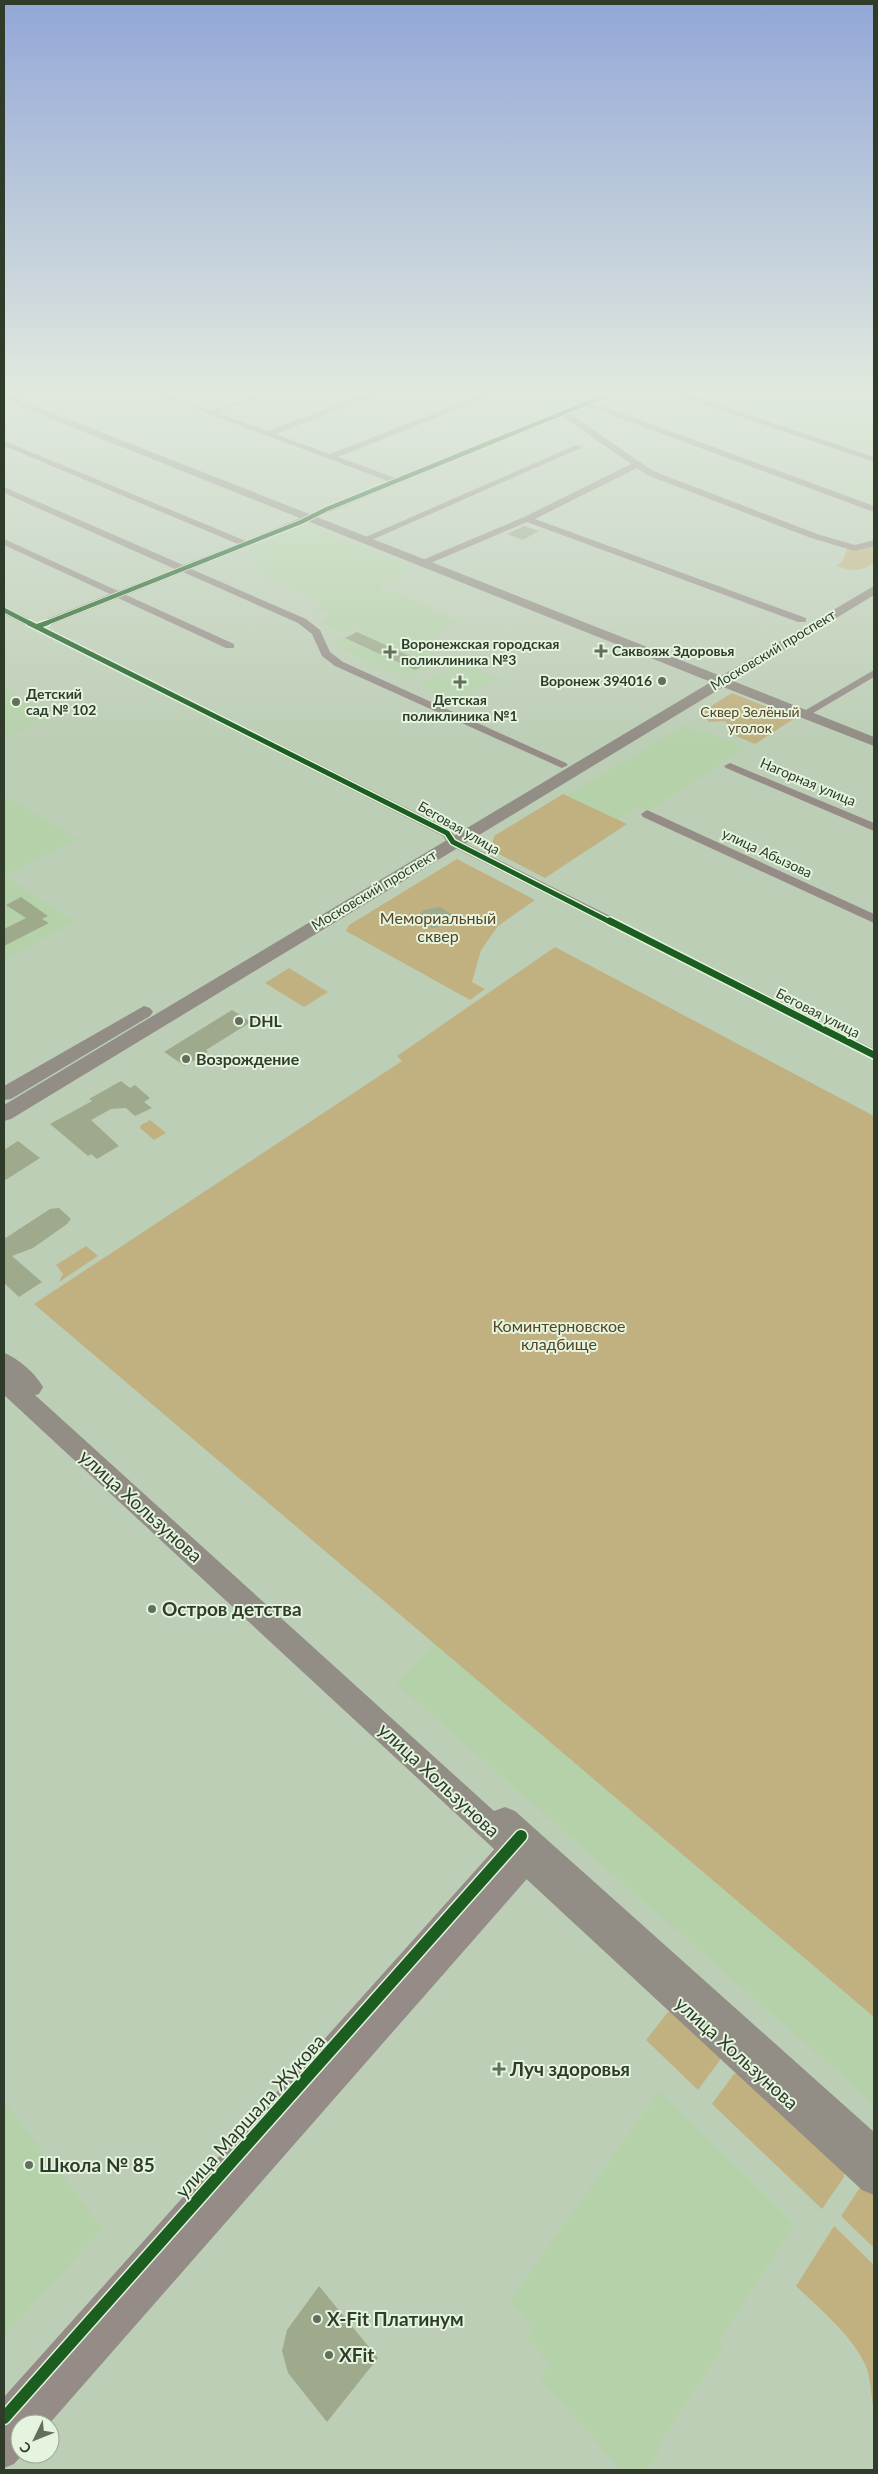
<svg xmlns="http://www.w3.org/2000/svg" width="878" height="2474" font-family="Lato,sans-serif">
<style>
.built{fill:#b5d1aa}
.green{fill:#c1b181}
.building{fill:#9faa8d}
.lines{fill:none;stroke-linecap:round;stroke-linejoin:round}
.minor{fill:#958c88;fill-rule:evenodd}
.major{fill:#928d85;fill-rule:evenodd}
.cycleway-far3-casing{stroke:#e4f4de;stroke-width:6}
.cycleway-far2-casing{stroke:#e4f4de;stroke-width:8}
.cycleway-far1-casing{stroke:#e4f4de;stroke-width:10}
.cycleway-casing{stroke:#e4f4de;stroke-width:15}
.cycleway-far3{stroke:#1b5e20;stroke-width:4.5}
.cycleway-far2{stroke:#1b5e20;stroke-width:5}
.cycleway-far1{stroke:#1b5e20;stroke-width:7}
.cycleway{stroke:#1b5e20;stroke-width:12}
.poi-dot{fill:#616f5b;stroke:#e4f4de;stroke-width:2}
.labels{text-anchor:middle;stroke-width:4;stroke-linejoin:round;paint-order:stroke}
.far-poi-label{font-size:14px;font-weight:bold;fill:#2f3c2a;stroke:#e4f4de;text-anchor:start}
.far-street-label{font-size:14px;fill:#2f3c2a;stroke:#e4f4de}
.far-park-label{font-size:14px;fill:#594320;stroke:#e4f4de}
.park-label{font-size:16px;fill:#594320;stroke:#e4f4de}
.poi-label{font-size:16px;font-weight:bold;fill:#2f3c2a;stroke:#e4f4de;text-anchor:start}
.near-street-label{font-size:19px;fill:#2f3c2a;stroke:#e4f4de}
.near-poi-label{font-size:19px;font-weight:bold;fill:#2f3c2a;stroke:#e4f4de;text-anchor:start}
</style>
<rect width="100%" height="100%" fill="#bdceb6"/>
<path class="built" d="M696 393H874V453L829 437Z
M874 472V504L837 489Z
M307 525 413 567 411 571 378 586 383 591 395 592 459 621 437 633 441 635 419 645 447 660 408 679 350 654 331 643 362 629 359 627 342 632 319 621 330 615 315 608 323 604 310 597 311 595 247 569 269 560 247 550Z
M459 663 471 668 475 667 501 678 452 701 419 685Z
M4 688 54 716 4 738Z
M684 726 747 747 647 812 638 807 618 820 566 796Z
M4 795 78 839 4 876 75 922 4 960Z
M434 1644 874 2017V2104L396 1684Z
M659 2091 795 2225 719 2340 724 2346 658 2445 661 2448 646 2470H621L540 2379 550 2365 527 2338 533 2329 509 2302Z
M4 2101 103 2228 4 2337Z"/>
<path class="green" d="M874 542V563C860 572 851 571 836 566L842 562 847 549Z
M732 693 795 718 755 744 736 736 725 721 709 722 700 713Z
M563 794 627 824 545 878 491 850 494 836Z
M457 859 535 900 498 926 481 950 472 982 485 989 470 1000 346 931 349 925Z
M555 947 874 1116V2017L34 1304 402 1061 397 1056Z
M289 968 328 992 304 1007 265 983Z
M150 1120 166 1133 154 1140 140 1128 141 1125Z
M86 1246 98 1256 59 1282 63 1274 56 1265Z
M678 2008 722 2048 720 2060 698 2090 646 2040 668 2012Z
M747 2071 843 2160 844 2177 822 2209 712 2104 734 2074Z
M871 2186 874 2189V2248L841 2216 859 2189Z
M834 2226 874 2265V2415C872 2400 871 2383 867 2369 856 2339 819 2308 796 2286Z"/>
<path class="building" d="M524 526 539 531 523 540 507 534Z
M357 632 427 664 415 670 345 638Z
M21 897 48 916 42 919 49 923 4 946V929L26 918 6 905Z
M440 907 453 915 451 922 448 925 432 928 419 922 418 915 423 910Z
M232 1010 251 1022 206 1050 208 1052 185 1066 164 1052Z
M121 1081 130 1088 135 1085 150 1098 144 1102 152 1108 135 1116 126 1108 111 1109 91 1120 119 1146 107 1153 97 1159 91 1154 88 1156 50 1124 92 1101 89 1099Z
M18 1141 40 1158 4 1181V1150Z
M59 1208 71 1219 67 1224 33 1248 12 1256 42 1282 19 1297 4 1283V1239L50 1209Z
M319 2286 378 2358 327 2422 288 2373 282 2351 287 2330Z"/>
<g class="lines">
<path class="minor" d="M20 393H34L7 401 4 400V397Z
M153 393C174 393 189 407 209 410 221 411 249 393 269 393L217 413 267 431 371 393H383L275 434 330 454 486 393H498L338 457 395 478 604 393H616L594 403 874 506V512L871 511 587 406 569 413 653 471 817 534 855 545 874 540V546L855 551 811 538 647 475 637 468 535 519 806 618V622H798L527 522 426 565H420V561L524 517 631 464 562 416 191 569 306 619 320 630 330 652 343 662 566 763 568 765 562 768 335 666 322 656 312 634 298 623 183 572 126 595 234 644V648H226L118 598 45 627 451 830 457 839 874 1049V1060L449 845 443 836 4 614V607L37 623 110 594 4 545V539L118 591 175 569 4 493V487L183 565 238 544 4 446V441L246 541 388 481Z
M670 393H683L874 457V462Z
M576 445 583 447 367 542 359 540Z
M874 670V677L808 716H800L799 714Z
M730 763 874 823V831L726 768 724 766Z
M647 810 874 914V923L643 817 641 814Z
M516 1831 524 1834 527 1842 525 1848 532 1845 540 1848 543 1856 540 1864 49 2424H20V2454H23L14 2464 4 2468V2397L508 1834Z"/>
<path class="major" d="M4 394 721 676 874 586V595L733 681 874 737V746L723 687 11 1119 4 1121V1105L711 682 4 400Z
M144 1006 150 1008 153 1012 150 1016 11 1099 4 1100V1086Z
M4 1353C18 1358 36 1374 43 1387L39 1394 35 1395 494 1811 505 1807 515 1811 874 2132V2195L862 2190 4 1395Z"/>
<defs>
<path id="cycleway-far3" d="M4 610 31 624
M44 624 301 522 327 509 612 393"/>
<path id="cycleway-far2" d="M29 623 447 833 453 842 612 923
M38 626 47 623"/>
<path id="cycleway-far1" d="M610 921 874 1055"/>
<path id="cycleway" d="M4 2418 521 1836"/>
</defs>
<use href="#cycleway-far3" class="cycleway-far3-casing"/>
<use href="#cycleway-far2" class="cycleway-far2-casing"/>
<use href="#cycleway-far1" class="cycleway-far1-casing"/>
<use href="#cycleway" class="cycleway-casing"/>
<use href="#cycleway-far3" class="cycleway-far3"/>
<use href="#cycleway-far2" class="cycleway-far2"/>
<use href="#cycleway-far1" class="cycleway-far1"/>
<use href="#cycleway" class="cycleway"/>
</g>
<linearGradient id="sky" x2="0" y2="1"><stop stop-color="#93a7d7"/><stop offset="0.53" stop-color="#e1e9de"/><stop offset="1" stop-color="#e1e9de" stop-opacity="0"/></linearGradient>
<rect width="878" height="740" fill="url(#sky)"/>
<g class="poi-dot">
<path d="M598.5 643.5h5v5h5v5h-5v5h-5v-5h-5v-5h5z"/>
<path d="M387.5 644.5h5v5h5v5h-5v5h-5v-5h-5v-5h5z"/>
<circle cx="662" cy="681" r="5"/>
<path d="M457.5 674.5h5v5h5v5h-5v5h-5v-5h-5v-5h5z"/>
<circle cx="16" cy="702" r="5"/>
<circle cx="239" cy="1021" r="5"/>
<circle cx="186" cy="1059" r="5"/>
<circle cx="152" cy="1609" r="5"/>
<path d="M496.5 2061.5h5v5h5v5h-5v5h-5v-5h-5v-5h5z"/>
<circle cx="29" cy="2165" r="5"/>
<circle cx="317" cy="2319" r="5"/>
<circle cx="329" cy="2355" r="5"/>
</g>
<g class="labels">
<g class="far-poi-label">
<text x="401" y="649">Воронежская городская<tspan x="401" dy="16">поликлиника №3</tspan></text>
<text x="612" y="656">Саквояж Здоровья</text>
<text x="652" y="686" text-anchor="end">Воронеж 394016</text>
<text x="26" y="699">Детский<tspan x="26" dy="16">сад № 102</tspan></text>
<text x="460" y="705" text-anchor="middle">Детская<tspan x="460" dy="16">поликлиника №1</tspan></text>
</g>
<g class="far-street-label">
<text transform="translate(773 650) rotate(-31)" y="5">Московский проспект</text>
<text transform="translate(808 782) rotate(23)" y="5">Нагорная улица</text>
<text transform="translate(459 828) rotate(30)" y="5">Беговая улица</text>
<text transform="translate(767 853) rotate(25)" y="5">улица Абызова</text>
<text transform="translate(374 890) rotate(-31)" y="5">Московский проспект</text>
<text transform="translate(818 1013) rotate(27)" y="5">Беговая улица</text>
</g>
<g class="far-park-label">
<text x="750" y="717">Сквер Зелёный<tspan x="750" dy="16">уголок</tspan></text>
</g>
<g class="park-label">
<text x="438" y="924">Мемориальный<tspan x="438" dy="18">сквер</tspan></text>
<text x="559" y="1332">Коминтерновское<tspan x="559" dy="18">кладбище</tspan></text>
</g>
<g class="poi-label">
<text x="249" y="1027">DHL</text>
<text x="196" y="1065">Возрождение</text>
</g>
<g class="near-street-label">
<text transform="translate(141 1506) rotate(42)" y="7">улица Хользунова</text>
<text transform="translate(439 1780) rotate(43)" y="7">улица Хользунова</text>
<text transform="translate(737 2053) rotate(42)" y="7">улица Хользунова</text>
<text transform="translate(250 2116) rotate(-48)" y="7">улица Маршала Жукова</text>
</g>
<g class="near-poi-label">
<text x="162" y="1616">Остров детства</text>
<text x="510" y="2076">Луч здоровья</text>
<text x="39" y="2172">Школа № 85</text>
<text x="327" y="2326">X-Fit Платинум</text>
<text x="339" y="2362">XFit</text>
</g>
</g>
<rect width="878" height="2474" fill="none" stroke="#2f3c2a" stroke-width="10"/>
<g transform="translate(35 2439) rotate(227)"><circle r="24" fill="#e4f4de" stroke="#9caa96"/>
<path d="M0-4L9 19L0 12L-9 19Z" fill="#616f5b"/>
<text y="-8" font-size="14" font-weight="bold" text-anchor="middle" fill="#2f3c2a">С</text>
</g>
</svg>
